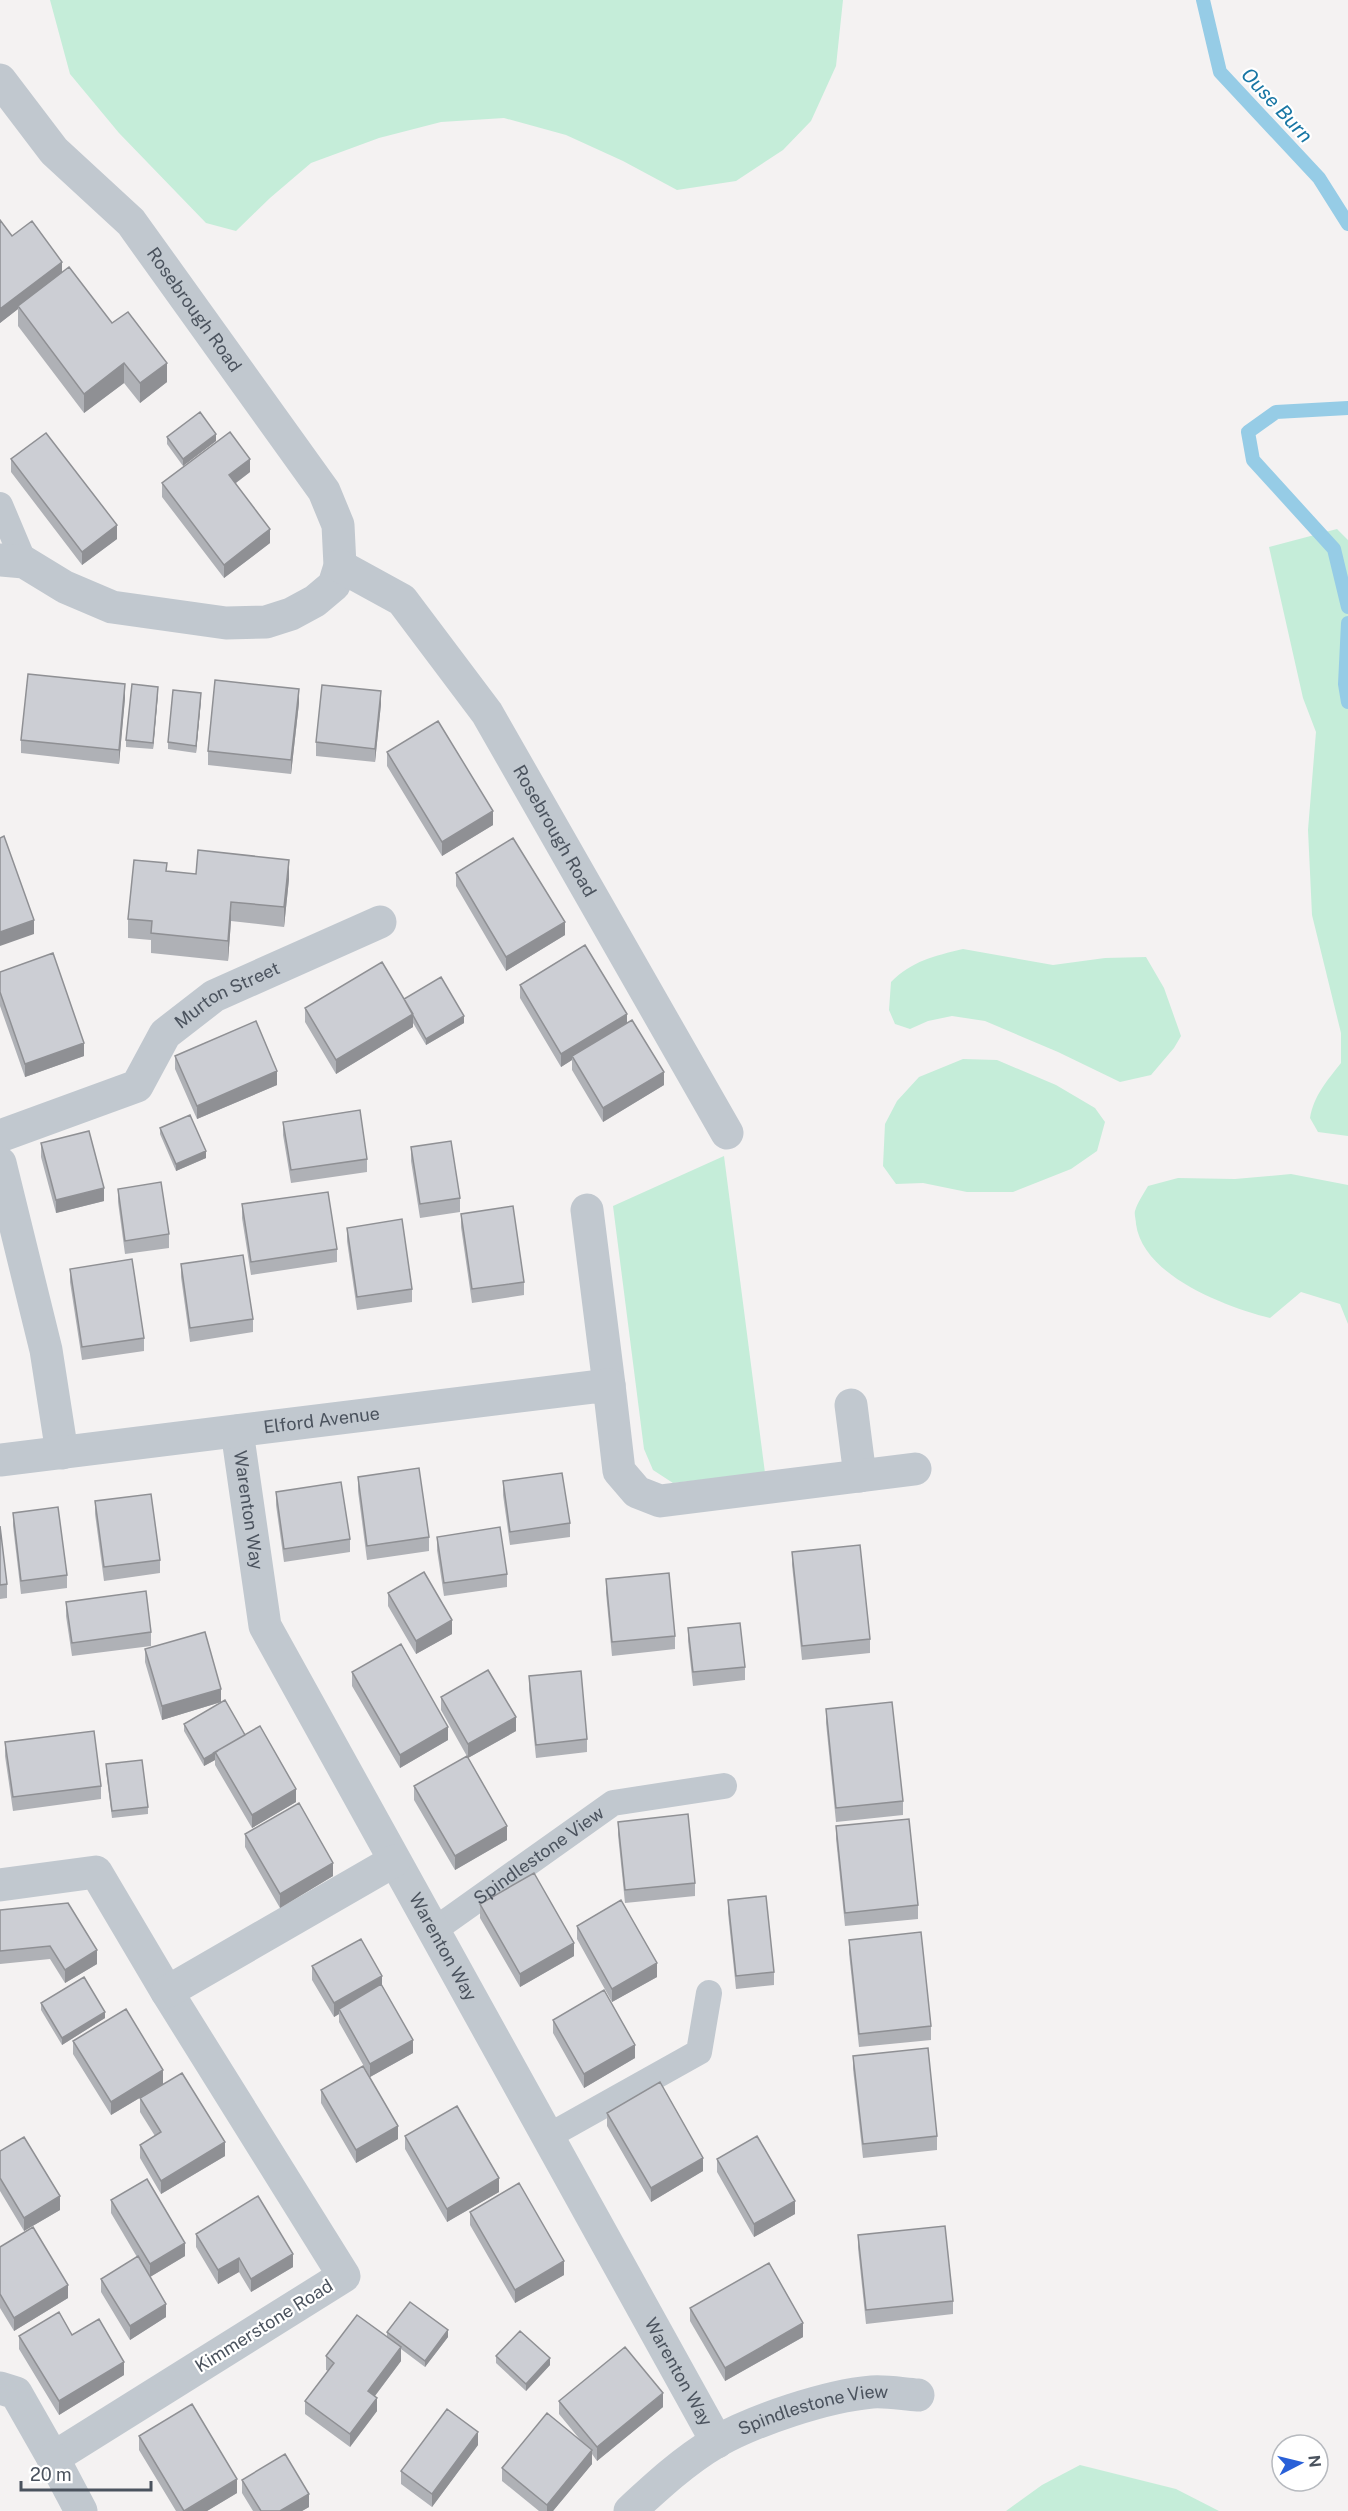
<svg xmlns="http://www.w3.org/2000/svg" width="1348" height="2511" font-family="'Public Sans',sans-serif">
<style>
.green{fill:#c5edd9}
.lines{fill:none;stroke-linecap:round;stroke-linejoin:round}
.stream{stroke:#96cce6;stroke-width:14}
.lane{stroke:#c1c8cf;stroke-width:26}
.street{stroke:#c1c8cf;stroke-width:33}
.wall{fill:#afb1b6}
.shaded-wall{fill:#8f9094}
.building{fill:#ccced4;stroke:#8f9094;stroke-width:1.5}
.labels{text-anchor:middle;stroke-width:4.5;stroke-linejoin:round;paint-order:stroke}
.street-label{font-size:18px;fill:#4b535e;stroke:#fff}
.water-label{font-size:20px;font-style:italic;fill:#1876a4;stroke:#fff}
</style>
<rect width="100%" height="100%" fill="#f4f2f2"/>
<path class="green" d="M50 0H843L836 66 811 121 783 150 736 181 677 190 623 161 566 135 504 118 441 122 379 138 311 163 270 198 236 231 206 223 119 133 70 74Z
M1337 529 1348 540V1136L1318 1132 1310 1118C1314 1095 1327 1081 1341 1063V1033L1312 915 1308 830 1316 732 1303 698 1269 547Z
M963 949 1053 965 1105 958 1146 957 1164 988 1181 1036 1174 1048 1151 1075 1120 1082 1058 1052 985 1021 952 1016 928 1021 910 1029 895 1024 889 1010 891 982C912 961 934 956 963 949Z
M963 1059 997 1060 1056 1085 1095 1108 1105 1122 1097 1151 1071 1169 1013 1192H967L923 1183 896 1184 883 1166 885 1124 897 1101 919 1077Z
M724 1156 765 1473 673 1483 653 1470 644 1449 613 1206Z
M1291 1174 1348 1185V1324L1340 1304 1301 1292 1270 1318C1226 1307 1143 1276 1136 1224 1136 1220 1134 1214 1135 1211 1137 1203 1144 1193 1148 1186L1178 1178 1235 1179Z
M1080 2465 1176 2489 1219 2511H1006L1042 2485Z"/>
<g class="lines">
<path class="stream" d="M1203 0 1220 72 1319 178 1348 224
M1348 408 1276 412 1248 432 1253 460 1334 549 1348 607
M1348 623 1345 684 1348 702"/>
<g class="lane">
<path d="M0 505 24 562"/>
<path id="s1" d="M433 1931 613 1803 724 1786"/>
<path d="M547 2137 699 2052 709 1993"/>
</g>
<g class="street">
<path id="s2" d="M0 80 54 151 131 222 324 491 338 525 340 566 334 585 315 601 291 614 266 622 226 623 112 607 65 587 24 562 0 560"/>
<path id="s3" d="M340 566 402 600 487 713 727 1133"/>
<path id="s4" d="M0 1136 137 1086 165 1034 214 996 380 922"/>
<path d="M0 1163 46 1350 62 1453"/>
<path d="M587 1210 609 1385"/>
<path d="M851 1405 860 1476"/>
<path id="s5" d="M237 1431 265 1626 717 2442"/>
<path id="s6" d="M0 1460 609 1385 619 1471 637 1492 660 1501 915 1469"/>
<path d="M0 1885 96 1872 167 1992 344 2276 53 2458 16 2393 0 2388"/>
<path d="M167 1992 394 1861"/>
<path d="M53 2458 81 2511"/>
<path id="s7" d="M630 2511C657 2486 684 2461 716 2442 755 2420 826 2396 872 2392 887 2391 903 2394 918 2395"/>
</g>
</g>
<path class="wall" d="M0 220 12 236 62 272 112 323 167 382 140 403 124 383 84 413 18 326V309L0 323Z
M167 437 216 441 183 466 167 444Z
M11 459 117 539 82 565 11 472Z
M250 472 236 483 270 543 224 578 162 497V483Z
M158 694 153 749 126 747V740Z
M125 698 119 764 21 753V740Z
M201 700 196 753 168 749V742Z
M299 703 291 774 208 765V751Z
M381 704 375 762 316 756V742Z
M387 752 493 825 442 856 387 766Z
M167 871 196 874 289 879 284 927 231 921 228 961 151 953V940L128 938V919Z
M456 873 565 935 506 971 456 886Z
M0 972 84 1056 25 1077 0 1006Z
M520 985 627 1023 664 1085 603 1122 572 1070V1060L561 1067 520 998Z
M404 999 464 1023 426 1045 413 1023V1027L336 1074 305 1022V1008Z
M175 1056 277 1085 197 1119 175 1069Z
M283 1122 367 1159V1172L291 1183 283 1135Z
M160 1128 206 1158 176 1171 160 1134Z
M41 1143 104 1201 56 1213 41 1157Z
M411 1147 460 1198V1212L420 1218 411 1161Z
M118 1189 169 1234V1248L125 1254 118 1202Z
M242 1204 337 1249V1262L251 1275 242 1218Z
M461 1214 524 1282V1295L472 1303 461 1227Z
M347 1228 412 1289V1302L357 1310 347 1241Z
M181 1264 253 1319V1332L190 1342 181 1277Z
M70 1269 144 1338V1351L82 1360 70 1282Z
M358 1477 429 1537V1551L367 1560 358 1491Z
M503 1481 570 1523V1537L510 1545 503 1495Z
M276 1492 350 1539V1552L284 1562 276 1505Z
M95 1501 160 1560V1573L104 1581 95 1514Z
M13 1513 67 1575V1588L21 1594 13 1526Z
M0 1526 7 1584V1598L0 1599Z
M437 1537 507 1574V1587L444 1596 437 1550Z
M792 1552 870 1639V1653L802 1660 792 1565Z
M606 1579 675 1636V1649L612 1656 606 1593Z
M388 1593 452 1634 416 1654 388 1606Z
M66 1602 151 1632V1646L72 1656 66 1616Z
M688 1628 745 1667V1680L693 1686 688 1641Z
M145 1649 221 1702 162 1720 145 1662Z
M352 1672 448 1740 400 1768 352 1686Z
M529 1676 587 1739V1752L536 1758 529 1690Z
M441 1697 516 1731 468 1758 441 1710Z
M826 1709 903 1801V1815L836 1822 826 1723Z
M184 1724 245 1735 296 1802 252 1828 215 1765V1760L204 1766 184 1731Z
M5 1742 101 1786V1799L13 1811 5 1756Z
M106 1764 148 1807V1814L112 1818 106 1771Z
M414 1786 507 1840 455 1870 414 1800Z
M618 1822 695 1883V1896L625 1903 618 1835Z
M836 1826 918 1905V1919L845 1926 836 1839Z
M245 1834 333 1876 280 1908 245 1847Z
M728 1900 774 1972V1985L736 1989 728 1913Z
M480 1904 574 1956 520 1987 480 1918Z
M0 1910 97 1964 65 1983 50 1959 0 1964Z
M577 1926 657 1977 612 2002 577 1939Z
M849 1940 931 2026V2040L859 2047 849 1953Z
M312 1966 382 1986 413 2053 370 2077 339 2022V2014L334 2017 312 1980Z
M41 2003 105 2018 62 2045 41 2010Z
M553 2020 635 2058 584 2088 553 2033Z
M73 2041 163 2084 111 2115 73 2054Z
M853 2056 937 2136V2150L863 2158 853 2069Z
M321 2090 398 2139 356 2163 321 2103Z
M140 2098 225 2156 161 2194 140 2158V2145L155 2136 140 2112Z
M607 2113 703 2171 651 2202 607 2126Z
M405 2136 499 2192 447 2222 405 2149Z
M0 2151 60 2210 24 2231 0 2191Z
M717 2159 795 2214 754 2237 717 2172Z
M111 2200 185 2256 150 2277 166 2317 130 2340 101 2292V2279L137 2257 111 2213Z
M470 2212 564 2275 515 2303 470 2225Z
M196 2234 293 2267 251 2292 239 2272 218 2284 196 2247Z
M858 2235 953 2301V2314L866 2324 858 2248Z
M0 2247 68 2298 14 2331 0 2308Z
M690 2308 803 2337 725 2381 690 2321Z
M387 2332 448 2337 425 2367 401 2349V2361L375 2396 377 2411 350 2447 305 2414V2401L328 2371 326 2370V2356L387 2337Z
M72 2335 124 2375 59 2415 19 2349V2336Z
M496 2356 550 2365 526 2391 496 2363Z
M559 2401 663 2407 597 2461 592 2454V2464L553 2511H539L502 2481V2468L582 2442 559 2414Z
M139 2436 237 2493 207 2511H176L139 2450Z
M478 2445 432 2507 401 2484V2471Z
M242 2480 309 2507 302 2511H253L242 2493Z"/>
<path class="shaded-wall" d="M62 262V275L18 306V309L0 323V309Z
M124 363V383L84 413V394Z
M167 363V382L140 403V383Z
M216 434V441L183 466V459Z
M250 459V472L229 488V475Z
M117 525V539L82 565V552Z
M270 529V543L224 578V565Z
M125 684V698L119 764V750Z
M158 687V694L153 749V743Z
M299 689V703L291 774V760Z
M381 691V704L375 762V749Z
M201 693V700L196 753V746Z
M493 811V825L442 856V842Z
M289 860V879L284 927V907Z
M231 902V921L228 961V941Z
M34 920V934L0 946V932Z
M565 922V935L506 971V957Z
M413 1014V1027L336 1074V1060Z
M627 1014V1028L572 1056V1060L561 1067V1054Z
M464 1016V1023L426 1045V1039Z
M84 1043V1056L25 1077V1064Z
M277 1071V1085L197 1119V1106Z
M664 1072V1085L603 1122V1108Z
M206 1151V1158L176 1171V1164Z
M104 1188V1201L56 1213V1200Z
M452 1620V1634L416 1654V1641Z
M221 1689V1702L162 1720V1706Z
M516 1717V1731L468 1758V1744Z
M448 1727V1740L400 1768V1755Z
M215 1753V1760L204 1766V1759Z
M296 1789V1802L252 1828V1815Z
M507 1826V1840L455 1870V1856Z
M333 1863V1876L280 1908V1894Z
M574 1943V1956L520 1987V1974Z
M97 1950V1964L65 1983V1970Z
M657 1963V1977L612 2002V1989Z
M382 1976V1989L339 2009V2014L334 2017V2003Z
M105 2012V2018L62 2045V2038Z
M413 2040V2053L370 2077V2064Z
M635 2045V2058L584 2088V2074Z
M163 2070V2084L111 2115V2102Z
M398 2126V2139L356 2163V2150Z
M225 2142V2156L161 2194V2181Z
M703 2158V2171L651 2202V2188Z
M499 2178V2192L447 2222V2209Z
M60 2196V2210L24 2231V2218Z
M795 2201V2214L754 2237V2224Z
M185 2243V2256L150 2277V2264Z
M293 2254V2267L251 2292V2279Z
M239 2258V2272L218 2284V2270Z
M564 2261V2275L515 2303V2290Z
M68 2285V2298L14 2331V2318Z
M166 2304V2317L130 2340V2326Z
M803 2323V2337L725 2381V2368Z
M448 2330V2337L425 2367V2361Z
M401 2347V2361L368 2405V2391Z
M550 2358V2365L526 2391V2384Z
M124 2362V2375L59 2415V2401Z
M663 2393V2407L597 2461V2447Z
M377 2398V2411L350 2447V2434Z
M478 2432V2445L432 2507V2494Z
M592 2450V2464L553 2511H547V2505Z
M237 2479V2493L207 2511H185Z
M309 2494V2507L302 2511H280Z"/>
<path class="building" d="M0 220 12 236 32 221 62 262 0 309Z
M69 267 112 323 128 312 167 363 140 383 124 363 84 394 18 306Z
M200 412 216 434 183 459 167 437Z
M230 432 250 459 229 475 270 529 224 565 162 483Z
M46 433 117 525 82 552 11 459Z
M28 674 125 684 119 750 21 740Z
M215 680 299 689 291 760 208 751Z
M132 684 158 687 153 743 126 740Z
M322 685 381 691 375 749 316 742Z
M173 690 201 693 196 746 168 742Z
M438 721 493 811 442 842 387 752Z
M4 836 34 920 0 932V838Z
M513 838 565 922 506 957 456 873Z
M198 850 289 860 284 907 231 902 228 941 151 933 152 921 128 919 134 860 167 863 166 871 196 874Z
M585 945 627 1014 561 1054 520 985Z
M53 953 84 1043 25 1064 0 992V972Z
M382 962 413 1014 336 1060 305 1008Z
M441 977 464 1016 426 1039 404 999Z
M632 1020 664 1072 603 1108 572 1056Z
M256 1021 277 1071 197 1106 175 1056Z
M360 1110 367 1159 291 1170 283 1122Z
M190 1115 206 1151 176 1164 160 1128Z
M89 1131 104 1188 56 1200 41 1143Z
M451 1141 460 1198 420 1204 411 1147Z
M161 1182 169 1234 125 1241 118 1189Z
M328 1192 337 1249 251 1262 242 1204Z
M513 1206 524 1282 472 1289 461 1214Z
M402 1219 412 1289 357 1297 347 1228Z
M243 1255 253 1319 190 1328 181 1264Z
M132 1259 144 1338 82 1347 70 1269Z
M419 1468 429 1537 367 1546 358 1477Z
M562 1473 570 1523 510 1532 503 1481Z
M341 1482 350 1539 284 1549 276 1492Z
M151 1494 160 1560 104 1567 95 1501Z
M58 1507 67 1575 21 1581 13 1513Z
M0 1526 7 1584 0 1585Z
M500 1527 507 1574 444 1583 437 1537Z
M860 1545 870 1639 802 1646 792 1552Z
M424 1572 452 1620 416 1641 388 1593Z
M669 1573 675 1636 612 1642 606 1579Z
M146 1591 151 1632 72 1643 66 1602Z
M740 1623 745 1667 693 1672 688 1628Z
M205 1632 221 1689 162 1706 145 1649Z
M401 1644 448 1727 400 1755 352 1672Z
M488 1670 516 1717 468 1744 441 1697Z
M581 1671 587 1739 536 1745 529 1676Z
M225 1700 245 1735 215 1752H216L204 1759 184 1724Z
M892 1702 903 1801 836 1808 826 1709Z
M260 1726 296 1789 252 1815 215 1752Z
M94 1731 101 1786 13 1797 5 1742Z
M467 1756 507 1826 455 1856 414 1786Z
M142 1760 148 1807 112 1811 106 1764Z
M299 1803 333 1863 280 1894 245 1834Z
M688 1814 695 1883 625 1890 618 1822Z
M909 1819 918 1905 845 1913 836 1826Z
M534 1873 574 1943 520 1974 480 1904Z
M766 1896 774 1972 736 1976 728 1900Z
M621 1900 657 1963 612 1989 577 1926Z
M68 1903 97 1950 65 1970 50 1946 0 1951V1910Z
M921 1932 931 2026 859 2034 849 1940Z
M361 1939 382 1976 334 2003 312 1966Z
M84 1977 105 2012 62 2038 41 2003Z
M381 1984 413 2040 370 2064 339 2009Z
M604 1990 635 2045 584 2074 553 2020Z
M126 2009 163 2070 111 2102 73 2041Z
M928 2048 937 2136 863 2144 853 2056Z
M363 2066 398 2126 356 2150 321 2090Z
M182 2073 225 2142 161 2181 140 2145 161 2132 140 2098Z
M660 2082 703 2158 651 2188 607 2113Z
M457 2106 499 2178 447 2209 405 2136Z
M757 2136 795 2201 754 2224 717 2159Z
M24 2137 60 2196 24 2218 0 2178V2151Z
M147 2179 185 2243 150 2264 111 2200Z
M519 2183 564 2261 515 2290 470 2212Z
M258 2196 293 2254 251 2279 239 2258 218 2270 196 2234Z
M945 2226 953 2301 866 2310 858 2235Z
M33 2227 68 2285 14 2318 0 2294V2247Z
M138 2256 166 2304 130 2326 101 2279Z
M769 2263 803 2323 725 2368 690 2308Z
M410 2302 448 2330 425 2361 387 2332Z
M59 2312 72 2335 99 2319 124 2362 59 2401 19 2336Z
M357 2315 401 2347 368 2391 377 2398 350 2434 305 2401 334 2363 326 2356Z
M520 2331 550 2358 526 2384 496 2356Z
M625 2347 663 2393 597 2447 559 2401Z
M192 2404 237 2479 184 2511 139 2436Z
M447 2409 478 2432 432 2494 401 2471Z
M547 2413 592 2450 547 2505 502 2468Z
M285 2454 309 2494 280 2511H261L242 2480Z"/>
<g class="labels">
<g class="street-label">
<text dy="6" stroke="none"><textPath href="#s2" startOffset="302">Rosebrough Road</textPath></text>
<text dy="6" stroke="none"><textPath href="#s3" startOffset="348">Rosebrough Road</textPath></text>
<text dy="6" stroke="none"><textPath href="#s4" startOffset="279">Murton Street</textPath></text>
<text dy="6" stroke="none"><textPath href="#s6" startOffset="324">Elford Avenue</textPath></text>
<text dy="6" stroke="none"><textPath href="#s5" startOffset="80">Warenton Way</textPath></text>
<text dy="6" stroke="none"><textPath href="#s1" startOffset="130">Spindlestone View</textPath></text>
<text dy="6" stroke="none"><textPath href="#s5" startOffset="564">Warenton Way</textPath></text>
<text transform="translate(264 2326) rotate(-32)" y="6">Kimmerstone Road</text>
<text dy="6" stroke="none"><textPath href="#s5" startOffset="1050">Warenton Way</textPath></text>
<text dy="6" stroke="none"><textPath href="#s7" startOffset="214">Spindlestone View</textPath></text>
</g>
<g class="water-label">
<text transform="translate(1277 105) rotate(47)" y="7">Ouse Burn</text>
</g>
</g>
<g transform="translate(1300 2463) rotate(83)"><circle r="28" fill="#ffffff" stroke="#b7babf" stroke-width="1.5"/>
<path d="M0-4.5L10 22L0 15L-10 22Z" fill="#2960d8"/>
<text y="-9" font-size="16" font-weight="bold" text-anchor="middle" fill="#4b535e">N</text>
</g>
<path d="M21 2481v9h130v-9" fill="none" stroke="#4b535e" stroke-width="3"/>
<text x="30" y="2481" font-size="18" fill="#4b535e" stroke="#ffffff" stroke-width="4.5" paint-order="stroke">20 m</text>
</svg>
